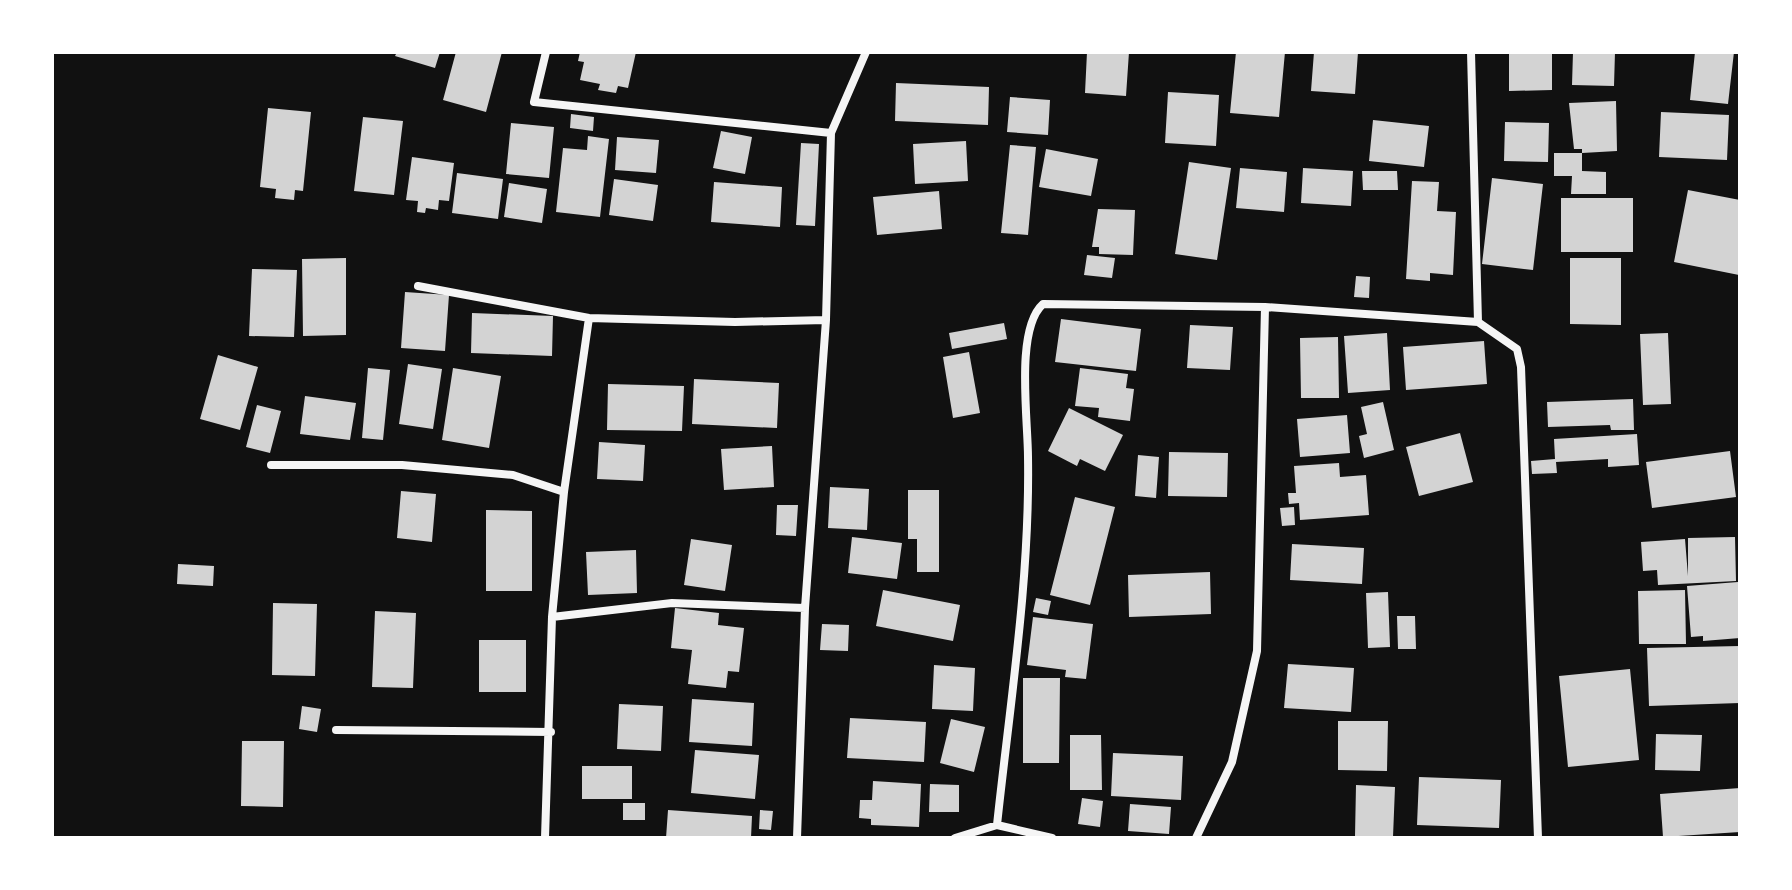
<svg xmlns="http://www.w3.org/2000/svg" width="1792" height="890" font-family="Ubuntu,sans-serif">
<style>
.building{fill:#d3d3d3}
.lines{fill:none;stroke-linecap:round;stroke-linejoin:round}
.minor{stroke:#f5f5f5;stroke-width:8}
</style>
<rect width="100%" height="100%" fill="#111"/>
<path class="building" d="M397 52H440L435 68 395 56Z
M456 52H502L486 112 443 100Z
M580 52H636L628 88 618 86 616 93 598 90 600 84 580 80 584 62 578 61Z
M1087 52H1129L1126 96 1085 93Z
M1236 52H1285L1279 117 1230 113Z
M1314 52H1358L1355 94 1311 91Z
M1509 52H1552V90L1509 91Z
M1573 52H1615L1614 86 1572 85Z
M1695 52H1734L1728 104 1690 100Z
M896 83 989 87 988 125 895 121Z
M1168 92 1219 95 1216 146 1165 143Z
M1010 97 1050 100 1048 135 1007 132Z
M1616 101 1617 151 1582 153V149H1574L1569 103Z
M268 108 311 112 303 191 295 190 294 200 275 198 276 189 260 187Z
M1661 112 1729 115 1727 160 1659 157Z
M571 114 594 117 593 131 570 128Z
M363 117 403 121 394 195 354 191Z
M1373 120 1429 126 1424 167 1369 161Z
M1505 122 1549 123 1548 162 1504 161Z
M511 123 554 127 549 178 506 174Z
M721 131 752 137 745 174 713 168Z
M588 136 609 139 600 217 556 212 563 148 587 150Z
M617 137 659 140 656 173 615 170Z
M966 141 968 181 915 184 913 144Z
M801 143 819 144 815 226 796 225Z
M1010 145 1036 147 1028 235 1001 233Z
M1046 149 1098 159 1091 196 1039 187Z
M1554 153H1582V171L1606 172V194H1571L1572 176H1554Z
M412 157 454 163 449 201 439 200 438 210 426 208 425 213 417 212 418 201 406 200Z
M1189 162 1231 168 1217 260 1175 254Z
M1240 168 1287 172 1284 212 1236 208Z
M1303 168 1353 171 1351 206 1301 203Z
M1362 171H1397L1398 190H1363Z
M457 173 503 179 498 219 452 213Z
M1492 178 1543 184 1533 270 1482 264Z
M614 179 658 185 653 221 609 215Z
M1412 181 1439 182 1437 211 1456 212 1453 275 1430 273V281L1406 279Z
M714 182 782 187 780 227 711 222Z
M509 183 547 189 542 223 504 217Z
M1688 190 1740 200 1739 275 1674 262Z
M939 191 942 229 877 235 873 197Z
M1561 198H1633V252H1561Z
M1098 209 1135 210 1133 255 1099 254V247H1092Z
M1087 255 1115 258 1112 278 1084 275Z
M346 258V335L303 336 302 259Z
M1570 258H1621V325L1570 324Z
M252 269 297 270 294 337 249 336Z
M1356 276 1370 277 1369 298 1354 297Z
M405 292 449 295 445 351 401 348Z
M472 313 553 316 552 356 471 353Z
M1061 319 1141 329 1136 371 1055 362Z
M1004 323 1007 339 952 349 949 333Z
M1190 325 1233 327 1230 370 1187 368Z
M1387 333 1390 390 1348 393 1344 336Z
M1668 333 1671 404 1643 405 1640 334Z
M1338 337 1339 398H1301L1300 338Z
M1484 341 1487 384 1406 390 1403 347Z
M969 352 980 413 953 418 943 357Z
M218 355 258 367 240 430 200 419Z
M408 364 442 369 433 429 399 424Z
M368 368 390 370 383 440 362 438Z
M453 368 501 376 489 448 442 440Z
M1080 368 1128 374 1126 388 1134 389 1130 421 1098 417 1099 408 1075 406Z
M694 379 779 383 777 428 692 424Z
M608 384 684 386 682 431 607 430Z
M305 396 356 403 350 440 300 434Z
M1633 399 1634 430H1611L1610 425 1548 427 1547 402Z
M1383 402 1394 450 1364 458 1359 436 1367 434 1361 407Z
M257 405 281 411 270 453 246 447Z
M1069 408 1123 435 1105 471 1080 459 1077 466 1048 451Z
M1347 415 1350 453 1300 457 1297 419Z
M1460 433 1473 482 1419 496 1406 447Z
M1637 434 1639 465 1608 467V459L1556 462 1557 473 1532 474 1531 461 1555 459 1554 439Z
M599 442 645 445 643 481 597 479Z
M772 446 774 487 724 490 721 449Z
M1730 451 1736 497 1652 508 1646 462Z
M1169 452 1228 453 1227 497 1168 496Z
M1138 455 1159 457 1156 498 1135 496Z
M1339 463 1340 477 1366 475 1369 515 1300 520 1299 503 1289 504 1288 493H1296L1294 466Z
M830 487 869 489 867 530 828 528Z
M908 490H939V572H917V539H908Z
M401 491 436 494 432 542 397 538Z
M1075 497 1115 507 1090 605 1050 595Z
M777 505H798L796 536 776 535Z
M1294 507 1295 525 1282 526 1280 508Z
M486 510 532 511V591H486Z
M852 537 902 543 897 579 848 573Z
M1735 537 1736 581 1658 585 1657 570 1643 571 1641 542 1685 539 1688 576V538Z
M691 539 732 545 725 591 684 585Z
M1292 544 1364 548 1362 584 1290 580Z
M636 550 637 593 588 595 586 552Z
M178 564 214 566 213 586 177 584Z
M1210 572 1211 614 1129 617 1128 575Z
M1738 582 1740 638 1703 641V636L1691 637 1687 586Z
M883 590 960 605 953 641 876 626Z
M1685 590 1686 644H1639L1638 591Z
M1388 592 1390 647 1368 648 1366 593Z
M1036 598 1051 601 1048 615 1033 612Z
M273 603 317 604 315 676 272 675Z
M675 608 719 613 718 625 744 628 739 672 728 671 726 688 688 684 692 650 671 648Z
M375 611 416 613 413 688 372 687Z
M1397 616H1415L1416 649H1398Z
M1033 617 1093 624 1086 679 1065 677 1066 670 1027 665Z
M822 624 849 625 848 651 820 650Z
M479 640H526V692H479Z
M1740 646V703L1649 706 1647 648Z
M1288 664 1354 668 1351 712 1284 708Z
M934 665 975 668 973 711 932 709Z
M1630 669 1639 760 1568 767 1559 676Z
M1023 678H1060L1059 763H1023Z
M692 699 754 703 752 746 689 742Z
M619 704 663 706 661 751 617 749Z
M302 706 321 709 317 732 299 729Z
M850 718 926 722 924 762 847 758Z
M951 719 985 727 974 772 940 763Z
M1338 721H1388L1387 771 1338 770Z
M1656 734 1702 735 1700 771 1655 770Z
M1070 735H1101L1102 790H1070Z
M242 741H284L283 807 241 806Z
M695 750 759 755 755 799 691 793Z
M1113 753 1183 756 1181 800 1111 796Z
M582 766H632V799H582Z
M1419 777 1501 780 1499 828 1417 825Z
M873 781 921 784 919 827 871 825V819L859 818 860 800H872Z
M930 784 959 785V812H929Z
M1356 785 1395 787 1393 837 1355 836Z
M1740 788V832L1663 837 1660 794Z
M1082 798 1103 801 1100 827 1078 824Z
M623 803H645V820H623Z
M1130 804 1171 807 1169 834 1128 831Z
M668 810 752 816 751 838H666Z
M760 810 773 811 771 830 759 829Z"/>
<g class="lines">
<path class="minor" d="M546 52 534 102 831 133
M1471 52 1478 322
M418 286 589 318 735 322 826 320
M271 465H402L513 475 564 492
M552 617 672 603 805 608
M336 730 551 732
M997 825C1010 703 1030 580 1028 457 1028 419 1015 329 1043 304L1265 307 1478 322 1517 349 1521 367 1538 838
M545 838 552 617 564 492 589 318
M797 838 805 608 826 320 831 133 866 52
M955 838 997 825 1052 838
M1196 838 1232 762 1257 651 1265 307"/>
</g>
<rect width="1792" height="890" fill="none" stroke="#ffffff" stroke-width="108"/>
</svg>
